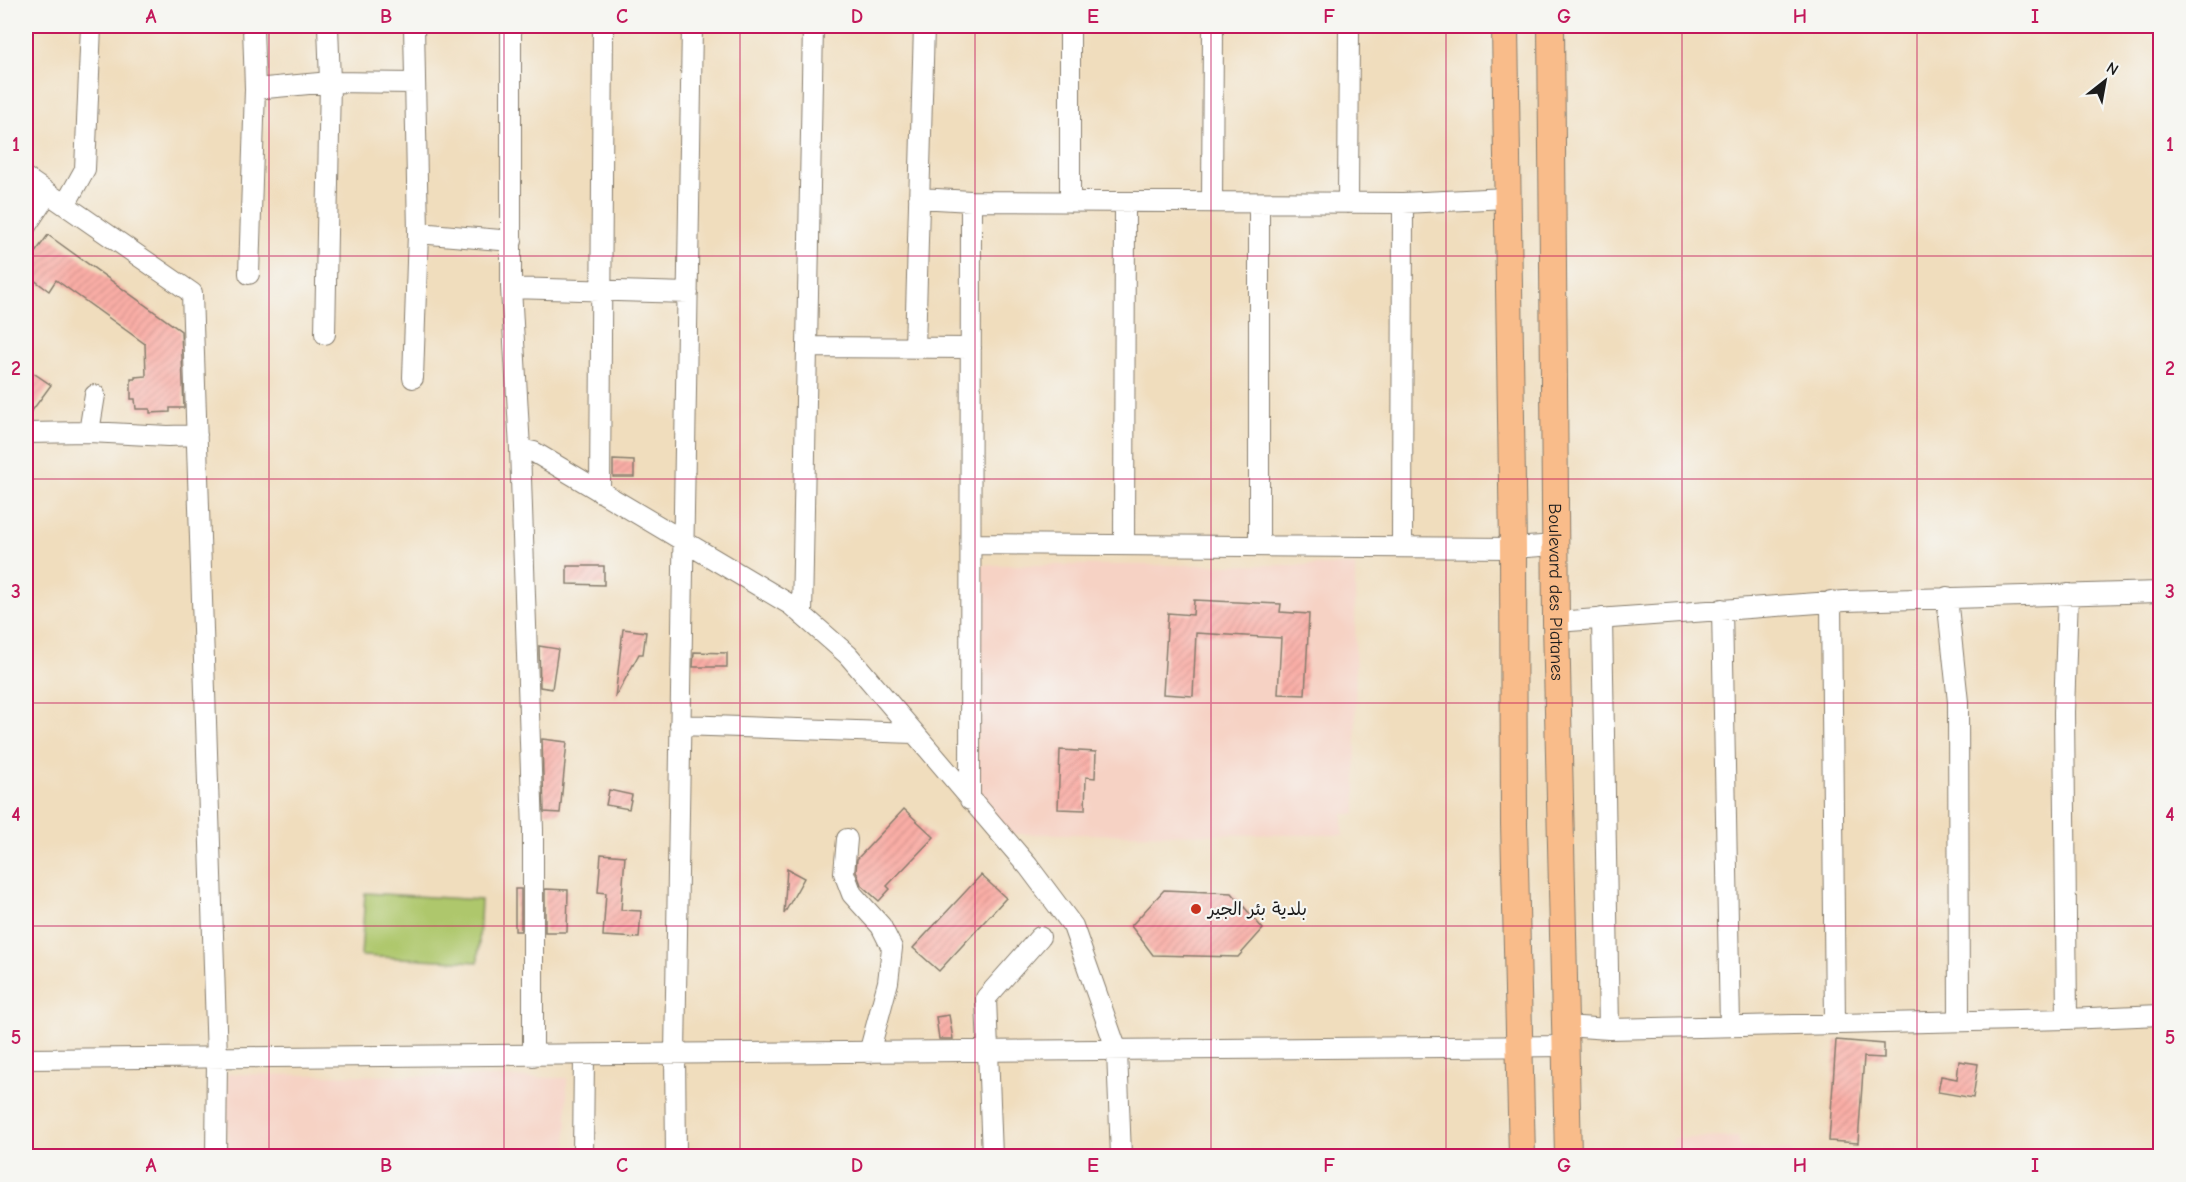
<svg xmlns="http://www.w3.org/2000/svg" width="2186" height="1182" font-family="'Comic Neue','Playpen Sans Arabic',sans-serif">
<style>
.built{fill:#f6d2c4}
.pitch{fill:#aec76c;stroke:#657244;stroke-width:1.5}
.building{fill:url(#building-hatch)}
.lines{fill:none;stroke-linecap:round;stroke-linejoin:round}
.minor-casing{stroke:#867c6c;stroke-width:22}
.major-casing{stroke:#867c6c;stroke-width:28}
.minor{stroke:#fff;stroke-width:20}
.major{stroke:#f9bc8a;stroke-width:26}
.grid{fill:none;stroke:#c2185b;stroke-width:1.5;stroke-opacity:0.55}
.poi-dot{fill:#c8321e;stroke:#f6f6f2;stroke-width:2}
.labels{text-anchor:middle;stroke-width:4.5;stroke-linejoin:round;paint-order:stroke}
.street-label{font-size:18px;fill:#1c1c1c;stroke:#f6f6f2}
.poi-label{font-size:18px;fill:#1c1c1c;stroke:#f6f6f2;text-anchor:start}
.neatline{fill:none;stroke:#c2185b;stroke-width:2}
.grid-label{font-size:20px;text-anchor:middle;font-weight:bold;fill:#c2185b}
</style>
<defs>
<pattern id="building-hatch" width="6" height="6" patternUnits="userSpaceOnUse" patternTransform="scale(1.5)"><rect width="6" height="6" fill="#f9ada6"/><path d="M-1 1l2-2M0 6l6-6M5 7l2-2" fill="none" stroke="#d5948e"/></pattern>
</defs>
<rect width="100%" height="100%" fill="#f6f6f2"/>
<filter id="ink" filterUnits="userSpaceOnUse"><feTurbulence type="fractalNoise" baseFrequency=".0167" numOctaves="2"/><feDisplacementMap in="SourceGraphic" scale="12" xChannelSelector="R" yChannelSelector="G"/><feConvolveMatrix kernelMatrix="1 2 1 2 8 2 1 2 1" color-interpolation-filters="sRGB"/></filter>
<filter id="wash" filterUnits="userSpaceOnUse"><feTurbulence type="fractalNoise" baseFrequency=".008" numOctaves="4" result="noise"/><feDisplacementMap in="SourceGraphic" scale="24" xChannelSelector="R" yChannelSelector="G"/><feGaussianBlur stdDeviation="1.35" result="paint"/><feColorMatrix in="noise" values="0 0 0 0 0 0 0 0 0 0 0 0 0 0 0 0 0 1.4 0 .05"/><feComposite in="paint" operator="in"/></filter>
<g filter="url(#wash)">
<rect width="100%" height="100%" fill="#f0ddbd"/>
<path class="built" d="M976 565H1355L1356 814H1343V835L1010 834 977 798Z
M227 1074 567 1078V1156H227Z
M1738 1137 1740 1148 1792 1150V1156H1673V1138Z"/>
<path class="pitch" d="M365 893 481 900 478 962 361 956Z"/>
<g id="blocks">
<path class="building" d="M48 235 181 331 184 408H170V412L150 413V409H136L135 399H131V379H135V377L146 376 145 344 56 280 49 291 26 274V265Z
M26 368 51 385 26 419Z
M613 460 634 461V477H613Z
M567 566H604V585L567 584Z
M1194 600 1281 604 1280 612 1309 614 1305 695 1278 694 1281 638 1196 633 1193 696 1163 694 1168 613 1193 615Z
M623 629 646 632 643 654H639L615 698Z
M539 646 558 649 552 689 540 687Z
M694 652 727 653V667H693Z
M542 739 567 742 560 813 544 812Z
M1060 750 1096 752 1095 778 1086 777 1085 810 1058 809Z
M609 790 632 795 629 809 606 805Z
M904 809 934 837 887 886 890 889 879 901 861 885 856 871 857 859Z
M601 854 625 856 621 910 641 911 639 938 603 936 606 893 598 892Z
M787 869 804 878 784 914Z
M981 875 1006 898 939 971 913 948Z
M515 889H521V931H515Z
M545 889 568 890 567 932H545Z
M1164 890 1232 893 1263 929 1238 957 1153 955 1131 926Z
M949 1015 953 1039H939L936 1017Z
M1836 1040 1884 1044V1058L1864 1057 1858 1143 1829 1141Z
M1959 1061 1978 1064 1973 1098 1938 1092 1941 1076 1957 1079Z"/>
</g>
</g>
<g filter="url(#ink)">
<use href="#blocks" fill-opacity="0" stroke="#867c6c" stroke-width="1.5"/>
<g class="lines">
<defs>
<path id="minor" d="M511 26V288L520 449 533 830V1056
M255 89 330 82 415 83
M26 178 192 293 217 1058 216 1156
M919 198 971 201 1403 203 1507 198
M1070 202V26
M1212 202 1213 26
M1348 203 1349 26
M65 205 85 169 91 26
M26 226 48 193
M418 233 512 241
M249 274 255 89 253 26
M511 288 688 293
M325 334 330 82 328 26
M807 347 971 348
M915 348 924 26
M413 378 418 233 414 26
M89 432 95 395
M26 433 89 432 168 436 197 435
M520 449 534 452 791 605 848 655 1028 866 1073 926 1117 1051 1121 1156
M600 492 603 26
M970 544 1513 548 1555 545
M1124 545 1125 202
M1259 546V203
M1402 546 1403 203
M1947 597 1958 702 1959 1021
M1831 601 1835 1024
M1722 609 1730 1026
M802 615 813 26
M1602 618 1609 1029
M1556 622 1845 601 2160 592
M680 725 914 733
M970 800 971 201
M847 839 844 873 852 894 881 926 892 948 888 982 869 1053
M2067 1019 2064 712 2068 594
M1565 1026 1609 1029 2067 1019 2160 1015
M26 1059 1566 1046
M583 1156 584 1055
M676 1156 675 1054 692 26
M992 1156 986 998 1040 937"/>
<g id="major">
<path d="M1505 26 1513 548 1514 824 1522 1156"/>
<path id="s1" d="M1551 26 1556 622 1568 1156"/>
</g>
</defs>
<use href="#minor" class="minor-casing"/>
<use href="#major" class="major-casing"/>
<use href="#minor" class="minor"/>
<use href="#major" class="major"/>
</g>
</g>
<path class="grid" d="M269 26V1156M504 26V1156M740 26V1156M975 26V1156M1211 26V1156M1446 26V1156M1682 26V1156M1917 26V1156M26 256H2160M26 479H2160M26 703H2160M26 926H2160"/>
<circle class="poi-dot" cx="1196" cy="909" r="6"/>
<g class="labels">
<g class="street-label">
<text dy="6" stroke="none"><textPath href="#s1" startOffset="566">Boulevard des Platanes</textPath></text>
</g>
<g class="poi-label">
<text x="1208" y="915">بلدية بئر الجير</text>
</g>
</g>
<rect width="2186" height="1182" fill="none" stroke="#f6f6f2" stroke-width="66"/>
<g transform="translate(2105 81) rotate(31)" stroke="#f6f6f2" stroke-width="4.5" paint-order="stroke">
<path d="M0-4.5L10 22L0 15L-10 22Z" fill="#1c1c1c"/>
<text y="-9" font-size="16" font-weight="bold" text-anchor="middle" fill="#1c1c1c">N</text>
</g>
<rect x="33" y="33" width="2120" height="1116" class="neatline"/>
<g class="grid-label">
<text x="151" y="23">A</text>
<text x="386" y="23">B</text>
<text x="622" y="23">C</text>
<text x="857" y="23">D</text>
<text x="1093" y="23">E</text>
<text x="1329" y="23">F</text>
<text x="1564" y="23">G</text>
<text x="1800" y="23">H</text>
<text x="2035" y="23">I</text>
<text x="16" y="151">1</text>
<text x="2170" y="151">1</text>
<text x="16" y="375">2</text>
<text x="2170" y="375">2</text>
<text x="16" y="598">3</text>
<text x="2170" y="598">3</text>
<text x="16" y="821">4</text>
<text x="2170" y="821">4</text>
<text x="16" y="1044">5</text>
<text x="2170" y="1044">5</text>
<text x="151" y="1172">A</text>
<text x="386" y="1172">B</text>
<text x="622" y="1172">C</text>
<text x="857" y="1172">D</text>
<text x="1093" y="1172">E</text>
<text x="1329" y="1172">F</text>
<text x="1564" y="1172">G</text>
<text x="1800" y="1172">H</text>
<text x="2035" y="1172">I</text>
</g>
</svg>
